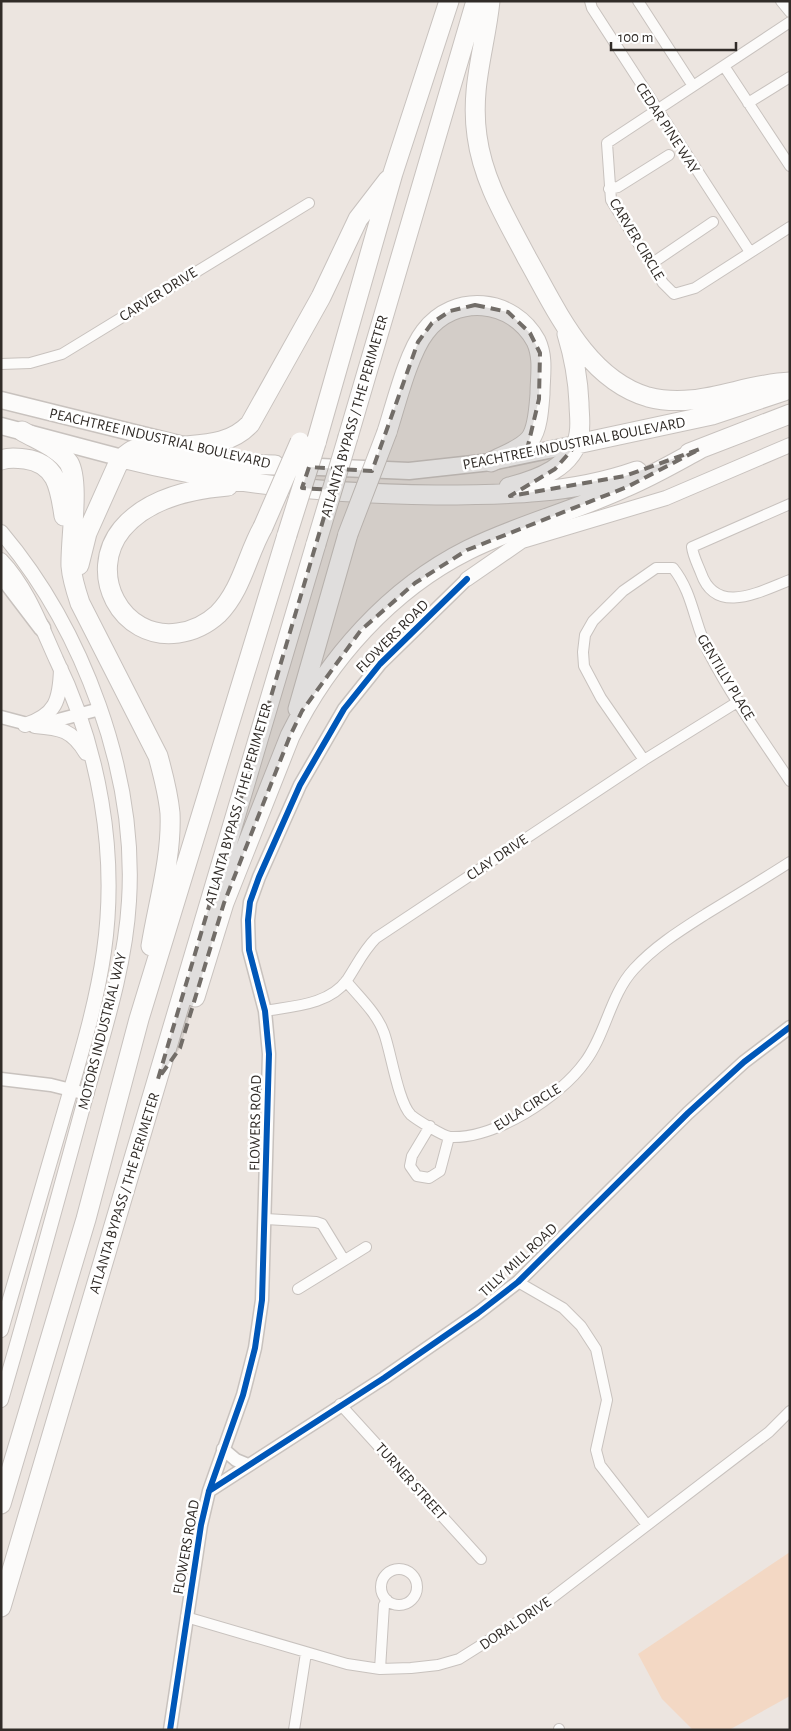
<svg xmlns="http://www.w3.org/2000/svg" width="791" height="1731" font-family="'Alegreya Sans',sans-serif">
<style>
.green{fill:#f3d8c4}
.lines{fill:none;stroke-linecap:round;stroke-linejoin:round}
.minor-casing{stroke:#c8c2be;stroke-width:12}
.tertiary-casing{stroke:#c8c2be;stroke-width:15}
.secondary-casing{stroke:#c8c2be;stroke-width:16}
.trunk-casing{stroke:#c8c2be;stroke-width:19}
.motorway-casing{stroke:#c8c2be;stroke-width:21}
.minor{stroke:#fcfbfa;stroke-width:10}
.tertiary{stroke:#fcfbfa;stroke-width:12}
.secondary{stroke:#fcfbfa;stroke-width:14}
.trunk{stroke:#fcfbfa;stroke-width:16}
.motorway{stroke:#fcfbfa;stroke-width:19}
.motorway-bridge-casing{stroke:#c8c2be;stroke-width:21;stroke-linecap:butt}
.motorway-bridge{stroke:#fcfbfa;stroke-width:19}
.cycleway-casing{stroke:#fff;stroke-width:9}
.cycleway{stroke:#0057b8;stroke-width:6}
.marked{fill:#726d68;fill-opacity:0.2;stroke:#726d68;stroke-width:4;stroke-dasharray:10 6;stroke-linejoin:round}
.labels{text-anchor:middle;stroke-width:5;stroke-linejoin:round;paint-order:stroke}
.street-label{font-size:15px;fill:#312c28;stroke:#fff}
</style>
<rect width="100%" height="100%" fill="#ece5e0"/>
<path class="green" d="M790 1552V1696L729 1730H693L662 1699 638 1654Z"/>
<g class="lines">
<defs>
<path id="minor" d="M590 1 592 8 750 252
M638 1 693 86
M781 1 790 12
M790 22 607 143 611 200 663 283 674 294 695 288 790 227
M724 66 790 166
M748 103 790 77
M609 189 618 187 669 155
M651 264 713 222
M1 364 30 363 62 354 309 203
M790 504 692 547C693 556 698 565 701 573 716 616 759 592 790 580
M644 760 601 698 584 666 583 652 585 635 593 621 623 591 656 568H673C694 594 694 626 710 655 733 699 763 740 790 781
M346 981C359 997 377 1013 384 1033 391 1052 398 1102 411 1115 417 1120 443 1136 450 1137 495 1139 560 1097 585 1062 606 1034 610 995 634 969 655 946 681 930 706 914 734 897 762 880 790 862
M265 1011C293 1006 329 1005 347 980 357 965 363 951 376 938L644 760 739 701
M430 1126 412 1156 410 1166 417 1176 429 1178 440 1171 449 1137
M266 1219 316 1222 322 1224 344 1260
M518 1282 563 1308 581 1326 596 1349 607 1400 596 1450 600 1465 647 1525
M298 1289 366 1247
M340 1404 481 1559
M381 1587a18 18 0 1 1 36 0a18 18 0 1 1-36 0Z
M186 1617 347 1664 380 1669 411 1668 438 1665 459 1659 535 1611 769 1432 790 1411
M380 1669 384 1605 387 1600
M294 1730 306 1653
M559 1730V1729"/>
<path id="tertiary" d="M1 717 35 726 100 709
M1 1079 51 1085 87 1094
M223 1449 236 1460 248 1465
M209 1491 384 1378 478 1313 518 1282 688 1113 744 1062 790 1027
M170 1730 201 1525 209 1491 243 1395 255 1348 262 1300 269 1054 265 1011 249 950 248 920 250 902 259 877 300 785 344 709 380 664 467 579"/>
<path id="secondary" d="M1 532C83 629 137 773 129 901 125 970 102 1037 84 1103 57 1202 30 1301 1 1400
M1 560C27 587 41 626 56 659 99 747 118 853 104 951 96 1008 78 1064 62 1120 42 1190 22 1260 1 1330
M467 579 522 541 666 498 790 445
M25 725C56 715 60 700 61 669
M35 726C61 728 72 730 86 753"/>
<path id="trunk" d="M1 400 187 446
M1 426 122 458
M297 466 409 471 491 462 577 444
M1 574 42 628"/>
<path id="motorway" d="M490 1C485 49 470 87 477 136 483 181 506 218 527 258 556 309 586 379 648 397 698 410 741 384 790 382
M22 431C37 440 59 448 69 463 80 482 70 542 71 566 72 579 76 591 80 603L158 756C163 774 168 793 170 813 172 857 158 903 151 946
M387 432C396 404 408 354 425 332 454 293 513 298 536 341 544 358 540 377 540 394 539 406 538 429 530 439 521 450 504 455 491 462
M348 437 476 1
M316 443 393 173 449 1
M577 444 712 415 784 391
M185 446C209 444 232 443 250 424L321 297 358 219 388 180
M689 453 790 414
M122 458C224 484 330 494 436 495 504 495 572 494 637 471
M1 460C9 457 17 458 25 459 57 463 60 489 64 516
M228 486C190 489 147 499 122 529 86 573 121 641 178 633 193 631 206 625 218 614 242 590 247 555 263 527
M509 487C537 480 574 467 579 434 581 424 579 413 579 403 578 379 574 357 567 334
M79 565 87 533 117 466C124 454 132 448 145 447L236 464 275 465
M298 709 348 534
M195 997 224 903 290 736C328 659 390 589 468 550 518 525 575 511 626 487 652 476 676 462 700 449
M1 1504 86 1219 139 1019 287 535
M1 1607 316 544"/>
</defs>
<use href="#minor" class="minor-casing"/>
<use href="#tertiary" class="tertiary-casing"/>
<use href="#secondary" class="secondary-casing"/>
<use href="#trunk" class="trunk-casing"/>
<use href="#motorway" class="motorway-casing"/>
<use href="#minor" class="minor"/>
<use href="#tertiary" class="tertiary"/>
<use href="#secondary" class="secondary"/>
<use href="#trunk" class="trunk"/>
<use href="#motorway" class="motorway"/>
<defs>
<path id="motorway-bridge" d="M263 527 300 442
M348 534 387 432
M287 535 316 443
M316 544 348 437"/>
</defs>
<use href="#motorway-bridge" class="motorway-bridge-casing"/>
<use href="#motorway-bridge" class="motorway-bridge"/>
<defs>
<path id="cycleway" d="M209 1491 384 1378 478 1313 518 1282 688 1113 744 1062 790 1027
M170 1730 201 1525 209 1491 243 1395 255 1348 262 1300 269 1054 265 1011 249 950 248 920 250 902 259 877 300 785 344 709 380 664 467 579"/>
</defs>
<use href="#cycleway" class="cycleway-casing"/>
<use href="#cycleway" class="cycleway"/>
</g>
<path class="marked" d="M475 305 508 312 530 333 540 353 539 399 526 454 577 444 555 469 510 496 625 476 700 449 627 487 467 550 415 583 361 630 302 711 290 736 224 903 180 1048 158 1079 332 490 302 488 309 467 372 471 418 342 432 323 450 311Z"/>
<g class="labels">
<g class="street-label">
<text transform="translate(668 128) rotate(57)" y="5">CEDAR PINE WAY</text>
<text transform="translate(637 239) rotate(59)" y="5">CARVER CIRCLE</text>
<text transform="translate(158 294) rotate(-32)" y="5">CARVER DRIVE</text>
<text transform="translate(354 416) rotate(-74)" y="5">ATLANTA BYPASS / THE PERIMETER</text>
<text transform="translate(160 438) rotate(13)" y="5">PEACHTREE INDUSTRIAL BOULEVARD</text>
<text transform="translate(574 443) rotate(-11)" y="5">PEACHTREE INDUSTRIAL BOULEVARD</text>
<text transform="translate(392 636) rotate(-45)" y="5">FLOWERS ROAD</text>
<text transform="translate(726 677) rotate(59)" y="5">GENTILLY PLACE</text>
<text transform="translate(238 804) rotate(-74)" y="5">ATLANTA BYPASS / THE PERIMETER</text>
<text transform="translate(497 857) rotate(-34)" y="5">CLAY DRIVE</text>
<text transform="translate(102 1031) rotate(-76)" y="5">MOTORS INDUSTRIAL WAY</text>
<text transform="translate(527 1107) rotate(-32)" y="5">EULA CIRCLE</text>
<text transform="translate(255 1123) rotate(-89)" y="5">FLOWERS ROAD</text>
<text transform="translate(124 1193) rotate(-73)" y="5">ATLANTA BYPASS / THE PERIMETER</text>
<text transform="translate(518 1260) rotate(-43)" y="5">TILLY MILL ROAD</text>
<text transform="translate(411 1481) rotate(48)" y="5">TURNER STREET</text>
<text transform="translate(186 1547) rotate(-80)" y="5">FLOWERS ROAD</text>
<text transform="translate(515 1623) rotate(-34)" y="5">DORAL DRIVE</text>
</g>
</g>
<rect width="791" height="1731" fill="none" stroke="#312c28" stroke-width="5"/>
<path d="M611 42v8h125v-8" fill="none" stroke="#312c28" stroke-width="2.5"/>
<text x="618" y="42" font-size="15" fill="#312c28" stroke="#ffffff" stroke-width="4" paint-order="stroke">100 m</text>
</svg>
